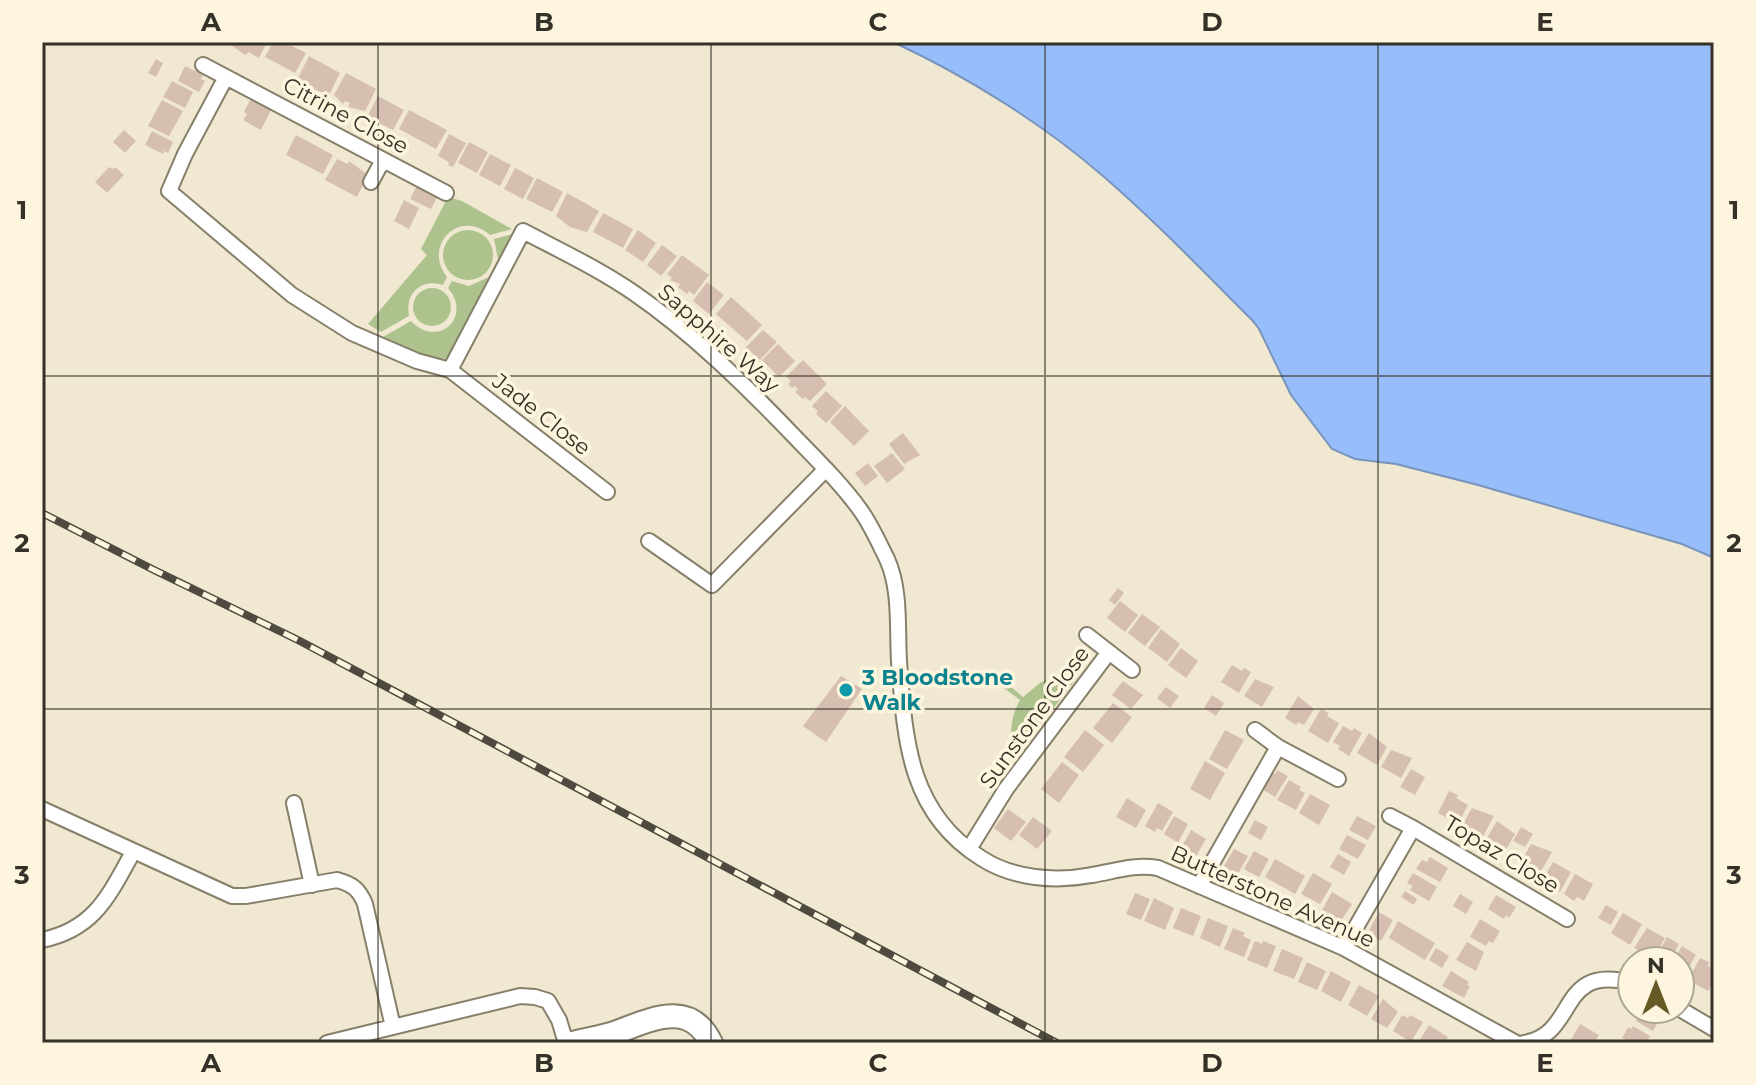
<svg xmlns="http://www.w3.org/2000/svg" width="1756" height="1085" font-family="Montserrat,sans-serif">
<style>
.green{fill:#adc28d}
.water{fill:#97befb;stroke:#7994bc;stroke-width:2}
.building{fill:#d6bfb1}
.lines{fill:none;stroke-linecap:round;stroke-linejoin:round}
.street-casing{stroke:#867f6a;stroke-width:18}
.primary-casing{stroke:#867f6a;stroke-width:26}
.street{stroke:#fff;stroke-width:14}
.primary{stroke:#fff;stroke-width:22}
.rail-casing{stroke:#4e4a3f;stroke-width:8}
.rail{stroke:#fdf5de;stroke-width:5;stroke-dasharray:15;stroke-linecap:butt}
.grid{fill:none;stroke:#343128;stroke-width:2;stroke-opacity:0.55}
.culture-dot{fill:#0f9aa8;stroke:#fdf5de;stroke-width:3}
.labels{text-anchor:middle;stroke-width:7;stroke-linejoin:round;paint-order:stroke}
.street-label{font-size:22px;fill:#343128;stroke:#fdf5de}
.culture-label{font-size:22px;font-weight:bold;fill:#0d838f;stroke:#fdf5de;text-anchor:start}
.neatline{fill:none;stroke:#343128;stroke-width:3}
.grid-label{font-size:26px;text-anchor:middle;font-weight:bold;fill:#343128}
</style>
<rect width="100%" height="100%" fill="#f0e8d1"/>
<path class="green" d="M448 197 462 201 512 229 490 235C460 208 422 245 447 277L443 285C420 278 405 294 409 316L381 332 368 324 427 255 421 249Z
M443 255a25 25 0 1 1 50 0a25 25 0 1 1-50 0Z
M517 233 450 359 432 358 383 337 411 321C438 349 473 317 448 288L452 281 469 286 489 277 498 259 494 239Z
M413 307a19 19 0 1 1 38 0a19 19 0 1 1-38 0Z
M1070 676 1077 678 1016 756C1008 736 1010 719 1020 700L996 682 1000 678 1023 697 1041 682Z"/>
<path class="water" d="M893 42H1714V558L1682 544 1478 485 1396 464 1355 459 1332 449 1291 395 1259 329 1252 320C1203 271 1155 221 1103 176 1042 123 966 76 893 42Z"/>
<path class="building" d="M227 42H267L259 58 248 52 246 55 242 53Z
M273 42H284L306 53 295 73 265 57Z
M309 56 340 73 329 95 308 87 309 84 298 78Z
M156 59 163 63 156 77 148 73Z
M185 66 203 75 201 79 205 81 199 92 178 81Z
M346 73 376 89 365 111 348 107 350 103 345 101 343 104 334 95Z
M172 81 193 92 185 108 163 97Z
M378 96 404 110 393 130 367 117Z
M162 100 183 111 169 136 148 126Z
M250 100 271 110 261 130 243 120 247 114 244 112Z
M409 110 447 130 436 149 399 129Z
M124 130 136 141 125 153 113 142Z
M152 131 173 142 168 153 164 151 163 154 145 145Z
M449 134 466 143 453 167 448 165 449 162 438 156Z
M296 135 333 155 323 174 286 155Z
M469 142 488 152 477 173 458 163Z
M490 154 511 165 500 186 479 175Z
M337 159 348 164 349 161 368 175 357 197 325 180Z
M109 167 113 169 115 167 124 175 107 193 95 182Z
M515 168 534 178 523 199 504 189Z
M537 178 563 192 552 212 526 199Z
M418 183 439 194 431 209 410 199Z
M567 193 599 211 587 232 570 227 556 216Z
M404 200 419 208 409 229 394 221Z
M603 213 633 229 623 248 593 232Z
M638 230 656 243 643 262 625 250Z
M662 245 677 256 661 276 647 265Z
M682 255 709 275 694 295 689 291 687 294 678 287 680 284 670 280 672 278 667 274Z
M707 282 724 295 709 314 693 301Z
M731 297 762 325 747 341 716 314Z
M763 330 777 342 760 360 750 351 748 353 744 349Z
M778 344 795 361 779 377 762 360Z
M803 360 827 384 810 401 805 397 803 399 795 392 798 389 795 386 792 388 788 384 791 381 786 377Z
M826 391 842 406 826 423 816 414 818 411 812 406Z
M845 406 869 431 854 446 830 422Z
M903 433 920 455 904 464 889 444Z
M892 453 905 469 887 483 874 466Z
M868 463 878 476 865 486 855 473Z
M1118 588 1124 593 1115 605 1109 600Z
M1120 601 1138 615 1125 632 1107 618Z
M1142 614 1160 627 1145 646 1128 633Z
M1161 629 1180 644 1167 662 1148 648Z
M1181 648 1198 661 1186 678 1168 665Z
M1232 665 1242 671 1244 668 1251 672 1239 693 1221 682Z
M841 676 862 689 826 742 803 726Z
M1255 679 1274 687 1262 707 1244 696Z
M1123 681 1143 695 1131 709 1112 695Z
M1166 687 1179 696 1170 708 1157 698Z
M1212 695 1224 703 1216 716 1204 708Z
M1298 696 1314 709 1304 725 1298 722 1296 725 1285 718Z
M1113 703 1132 717 1112 743 1093 728Z
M1321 709 1329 713 1327 716 1339 723 1328 743 1308 731Z
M1343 726 1352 731 1354 728 1362 733 1349 756 1338 749 1340 746 1333 742Z
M1085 730 1104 745 1083 772 1064 757Z
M1225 730 1244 740 1227 769 1209 759Z
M1369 733 1387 747 1377 765 1357 753Z
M1391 750 1412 758 1401 778 1381 767Z
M1205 761 1225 773 1210 800 1190 789Z
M1062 762 1079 775 1059 803 1041 789Z
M1411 769 1425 777 1415 795 1400 787Z
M1277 770 1288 776 1275 797 1262 789 1272 772 1275 774Z
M1289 780 1301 787 1299 790 1305 793 1296 810 1277 800Z
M1449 791 1458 795 1456 798 1468 805 1458 824 1438 813Z
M1310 794 1330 805 1319 825 1299 813Z
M1127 798 1146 810 1136 828 1116 817Z
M1158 803 1173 812 1162 831 1157 828 1155 832 1145 826Z
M1472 808 1494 816 1482 838 1461 827Z
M1008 809 1026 822 1011 841 994 828Z
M1174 816 1188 824 1178 843 1164 834Z
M1357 816 1376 826 1368 840 1349 830Z
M1033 817 1052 831 1037 849 1019 835Z
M1255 820 1268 827 1261 840 1248 833Z
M1497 821 1515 834 1504 853 1485 841Z
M1521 827 1533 834 1525 847 1513 841Z
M1191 830 1206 839 1195 858 1180 850Z
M1347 835 1366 845 1358 859 1339 849Z
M1531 844 1552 852 1540 873 1521 862Z
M1234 849 1248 856 1236 877 1226 871 1227 868 1224 866Z
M1254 851 1269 859 1259 877 1244 869Z
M1338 854 1351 862 1344 875 1330 867Z
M1430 857 1448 868 1440 882 1416 869 1422 860 1427 862Z
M1275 859 1305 876 1295 894 1265 877Z
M1553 862 1571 872 1560 892 1548 885 1550 881 1544 878Z
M1313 873 1332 884 1320 904 1301 894Z
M1413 873 1437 887 1429 901 1410 890 1413 886 1407 883Z
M1575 874 1593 884 1584 901 1577 897 1574 901 1564 894Z
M1405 891 1417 899 1414 905 1401 897Z
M1332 892 1352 904 1341 921 1322 910Z
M1135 893 1150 899 1141 920 1126 914Z
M1460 894 1473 902 1466 914 1453 906Z
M1496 895 1516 907 1509 918 1506 915 1504 919 1488 909Z
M1154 898 1174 908 1165 930 1144 921Z
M1606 905 1618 912 1611 925 1598 918Z
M1181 908 1201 916 1193 936 1173 928Z
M1379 912 1393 920 1381 941 1370 935 1373 932 1369 930Z
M1623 913 1642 924 1630 945 1611 933Z
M1208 918 1228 926 1220 947 1200 938Z
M1480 919 1500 931 1493 943 1489 941 1486 946 1470 937Z
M1398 921 1435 943 1425 960 1389 938Z
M1233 928 1245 933 1243 936 1251 940 1244 957 1224 949Z
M1647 928 1665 938 1653 959 1634 948Z
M1667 937 1679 944 1672 957 1660 950Z
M1255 941 1262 944 1263 941 1276 946 1267 968 1247 960Z
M1467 942 1484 952 1476 971 1456 960Z
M1682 946 1696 955 1685 973 1680 969V961H1673Z
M1436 948 1449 956 1442 968 1429 960Z
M1282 949 1303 958 1294 979 1273 971Z
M1700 958 1709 962 1708 966 1714 970V981L1708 991 1688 980Z
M1307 962 1326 971 1317 990 1298 982Z
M1331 971 1351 982 1341 1002 1321 991Z
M1451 971 1469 982 1467 985 1470 986 1464 998 1442 986Z
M1359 985 1379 996 1367 1016 1348 1005Z
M1383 999 1398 1012 1387 1028 1371 1019Z
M1639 1009H1647L1661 1017 1653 1031 1636 1021 1638 1018 1635 1016Z
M1402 1015 1408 1018 1410 1015 1423 1022 1411 1042 1393 1031Z
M1580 1024 1599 1035 1594 1043H1569Z
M1429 1025 1448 1037 1445 1043H1418Z
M1633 1026 1650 1036 1646 1043H1631L1622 1038 1628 1027 1631 1029Z"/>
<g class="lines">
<defs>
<path id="street" d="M203 65 446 193
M226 77 185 154 169 191 292 295 352 333 417 361 450 370 607 492
M371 182 383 160
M450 370 523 231C561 251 599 269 634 293 692 333 744 384 792 434 816 459 841 483 861 511 871 525 879 543 887 559 901 590 897 628 899 661 905 739 908 812 981 858 1013 879 1056 882 1092 875 1116 871 1134 864 1158 868L1344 948 1516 1043
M649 541 712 585 826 469
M1087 635 1132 670
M1255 730 1278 747
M294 803 312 885
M42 809 232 896H246L337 880C352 884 359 889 365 904L393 1027
M1390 816 1413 828
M969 849 1006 789 1109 652
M1199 886 1278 747 1338 779
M42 940C95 929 109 895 133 852
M1344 948 1413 828 1567 919
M1680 1009 1714 1029
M327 1043 520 996 535 997 548 1001 559 1020 566 1043
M1524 1043C1579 1034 1556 963 1632 983"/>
<path id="primary" d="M573 1043C588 1039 603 1037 617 1032 650 1020 690 999 711 1043"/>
</defs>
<use href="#street" class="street-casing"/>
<use href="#primary" class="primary-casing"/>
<use href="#street" class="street"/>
<use href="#primary" class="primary"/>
<defs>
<path id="rail" d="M42 513 154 570 298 640 1057 1043"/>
</defs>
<use href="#rail" class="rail-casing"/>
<use href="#rail" class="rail"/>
</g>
<path class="grid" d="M378 42V1043M711 42V1043M1045 42V1043M1378 42V1043M42 376H1714M42 709H1714"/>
<circle class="culture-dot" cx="846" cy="690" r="8"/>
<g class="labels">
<g class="street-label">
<text transform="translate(346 115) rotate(28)" y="8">Citrine Close</text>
<text transform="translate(719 338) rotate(41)" y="8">Sapphire Way</text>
<text transform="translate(542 414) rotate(38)" y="8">Jade Close</text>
<text transform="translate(1034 717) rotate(-54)" y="8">Sunstone Close</text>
<text transform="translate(1502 854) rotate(31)" y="8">Topaz Close</text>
<text transform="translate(1273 896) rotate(24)" y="8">Butterstone Avenue</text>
</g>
<g class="culture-label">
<text x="862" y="685">3 Bloodstone<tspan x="862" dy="25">Walk</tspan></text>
</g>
</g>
<rect width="1756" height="1085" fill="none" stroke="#fdf5de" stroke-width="88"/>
<g transform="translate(1656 985)"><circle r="38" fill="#fdf5de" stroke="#ada795" stroke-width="2"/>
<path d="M0-6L14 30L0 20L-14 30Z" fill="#655a26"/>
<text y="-12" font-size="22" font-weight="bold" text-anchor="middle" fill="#343128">N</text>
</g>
<rect x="44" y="44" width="1668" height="997" class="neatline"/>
<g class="grid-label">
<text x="211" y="31">A</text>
<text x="544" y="31">B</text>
<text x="878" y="31">C</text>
<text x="1212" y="31">D</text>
<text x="1545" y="31">E</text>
<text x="22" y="219">1</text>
<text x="1734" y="219">1</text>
<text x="22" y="552">2</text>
<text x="1734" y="552">2</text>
<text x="22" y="884">3</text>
<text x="1734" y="884">3</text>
<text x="211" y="1072">A</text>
<text x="544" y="1072">B</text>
<text x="878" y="1072">C</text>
<text x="1212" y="1072">D</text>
<text x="1545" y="1072">E</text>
</g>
</svg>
